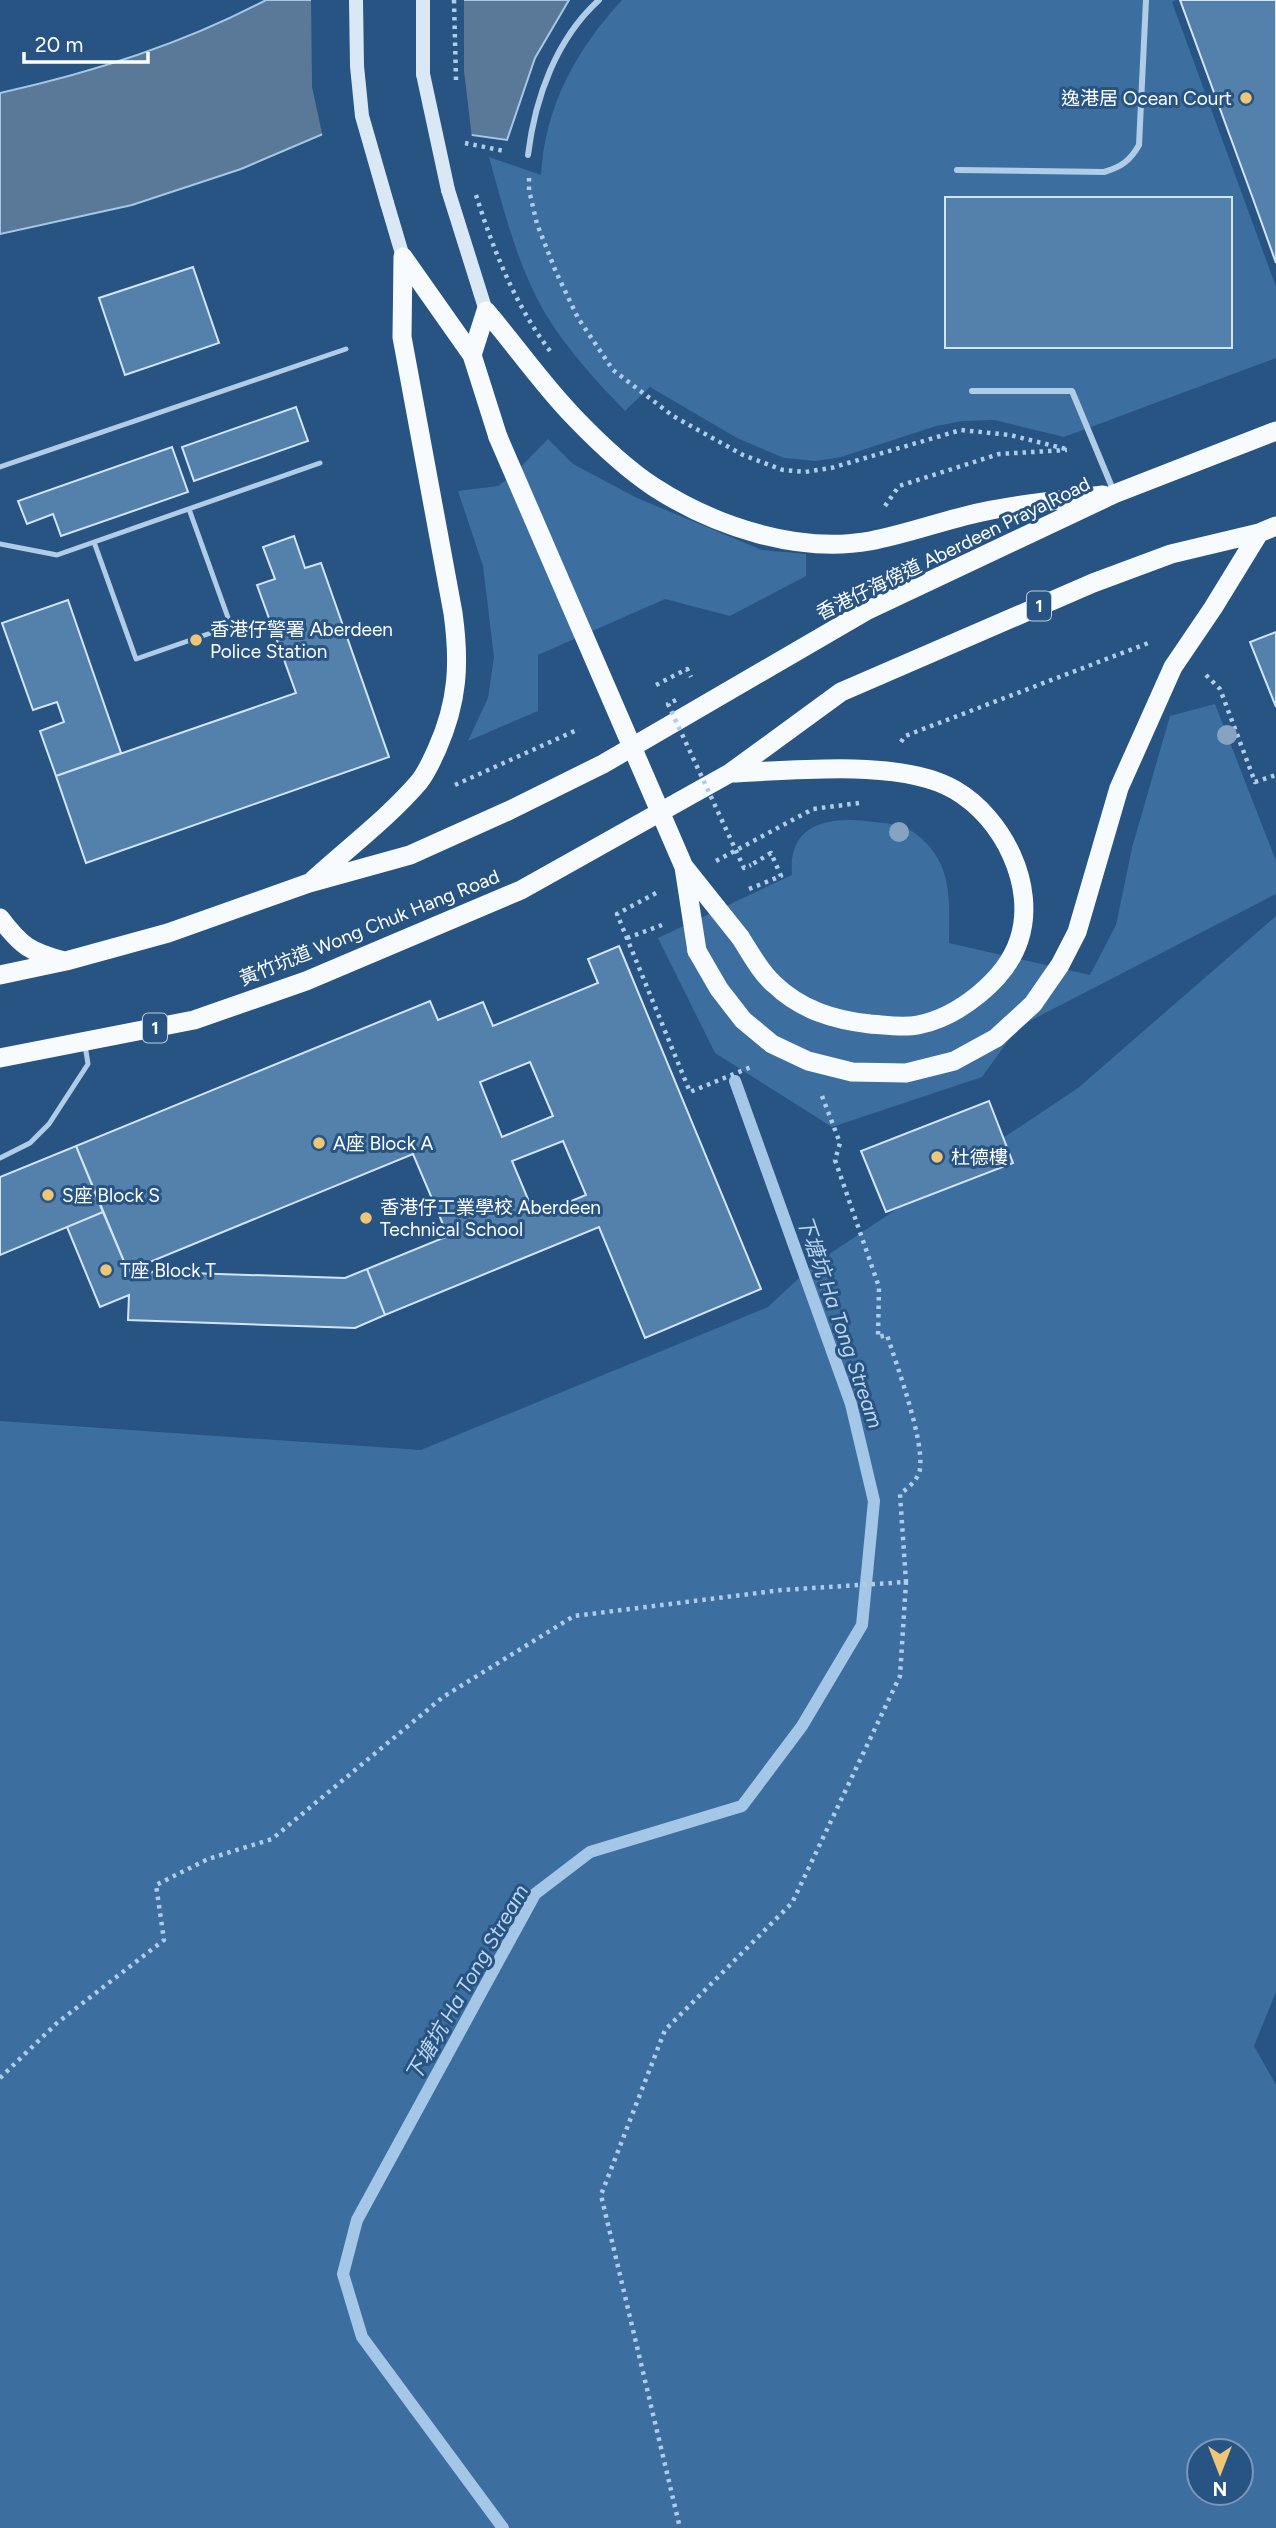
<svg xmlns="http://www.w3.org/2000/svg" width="1276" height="2528" font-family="Figtree,'Noto Sans TC',sans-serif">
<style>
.green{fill:#3c6f9f;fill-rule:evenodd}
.water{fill:#5a7998;stroke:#a5c7e7;stroke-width:2}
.pier{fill:#275483}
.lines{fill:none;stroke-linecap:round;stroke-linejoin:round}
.stream{stroke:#a5c7e7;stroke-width:12}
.building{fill:#5481ac;stroke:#d3e5f5;stroke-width:2;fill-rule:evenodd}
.path{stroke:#b0cce7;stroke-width:4.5;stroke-dasharray:3.5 5;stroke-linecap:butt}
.service{stroke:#b0cce7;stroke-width:5}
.pedestrian{stroke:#b0cce7;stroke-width:6}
.secondary{stroke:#dae8f6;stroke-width:14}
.trunk{stroke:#f8fbfe;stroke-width:19}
.path-bridge{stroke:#b0cce7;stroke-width:4.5;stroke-dasharray:3.5 5;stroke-linecap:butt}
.secondary-bridge{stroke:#dae8f6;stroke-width:14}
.trunk-bridge{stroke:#f8fbfe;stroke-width:19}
.tree{fill:#86a4c2}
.poi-dot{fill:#efc576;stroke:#275483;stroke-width:2.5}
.labels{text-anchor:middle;stroke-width:6;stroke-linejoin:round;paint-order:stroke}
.shield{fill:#275483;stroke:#beccda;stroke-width:2}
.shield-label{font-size:18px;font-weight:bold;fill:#fff}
.poi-label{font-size:19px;fill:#fff;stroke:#275483;text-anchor:start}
.street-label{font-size:19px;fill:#fff;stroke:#275483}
.water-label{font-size:21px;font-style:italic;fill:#bcd6ee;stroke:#275483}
</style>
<rect width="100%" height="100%" fill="#275483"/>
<path class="green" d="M622 0H1176L1172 2 1276 287V358L1064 437 994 420 962 421 936 426 841 457 816 461 784 458 737 438 650 387 625 411C601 386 578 361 558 333 521 281 506 218 489 157L541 175C545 106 576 50 622 0Z
M548 439 573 464 637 498 762 550 806 554V576L730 616 665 599 538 655V711L468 741 488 698 494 657 483 566 458 491 498 486 514 474Z
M1215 704 1276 861V894L1018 1027 982 1077 832 1127 715 1053 658 938 792 875C787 821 833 816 874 822 884 823 898 824 906 828 923 836 939 855 944 873 951 895 949 920 949 943L1090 975 1116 925 1132 848 1170 716Z
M1276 916V1992L1254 2046 1276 2085V2528H0V1421L421 1450 768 1307 813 1265 1078 1088ZM1199 2451H1241V2493H1199Z"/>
<path class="water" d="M266 0H569L535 58 507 140 358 119 241 169 132 205 0 234V93C91 73 183 44 266 0Z"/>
<path class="pier" d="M311 0H464V71L472 138 359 122 323 138 312 87Z"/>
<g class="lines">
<path class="stream" d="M503 2528 362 2337 343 2274 357 2220 535 1894 590 1852 742 1806 802 1726 862 1625 874 1501 851 1404 735 1081"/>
</g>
<path class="building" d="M1180 0H1276V263L1252 196Z
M945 197H1232V348H945Z
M193 267 219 343 125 375 99 298Z
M296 407 308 441 194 481 182 447Z
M172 447 188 492 61 536 53 514 27 524 18 501Z
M294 536 305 568 321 563 389 757 86 863 56 776 296 693 257 585 275 579 263 547Z
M68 600 121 753 56 776 40 731 64 722 57 702 33 710 2 623Z
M1276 632V707L1250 642Z
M619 946 761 1289 645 1338 599 1227 385 1315 367 1269 448 1236 413 1154 128 1271 76 1146 430 1001 438 1020 483 1002 493 1026 598 983 588 959ZM530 1062 553 1116 502 1137 480 1082ZM563 1141 586 1195 535 1216 512 1161Z
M989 1101 1013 1163 886 1212 861 1151Z
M76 1146 103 1212 0 1255V1177Z
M103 1212 128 1271 345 1278 367 1269 385 1315 355 1328 128 1320 129 1295 100 1307 67 1227Z"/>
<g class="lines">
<path class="path" d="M465 143 504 151
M529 178V190L537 224 556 272 578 318 613 370 673 416 743 455 783 470 805 472 831 468 961 430 1010 435 1070 450
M885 506 899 486 999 454 1067 450
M1206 675 1220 689 1255 782 1276 775
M656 685 687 669 691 677
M901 742 905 736 1151 642
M455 785 579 729
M716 861 813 809 859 803
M749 889 781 876 771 853 751 865
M656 893 617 914 690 1092 751 1067
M627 938 662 925
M822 1096 840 1143 835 1160 879 1287 878 1337 887 1335C897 1366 924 1439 920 1469 918 1480 909 1487 900 1494L906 1582
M0 2078 57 2023 164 1940 156 1885 208 1859 272 1839 443 1697 574 1616 782 1590 906 1582 900 1676 792 1903 665 2030 601 2195 680 2528"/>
<path class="service" d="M0 467 346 349
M94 542 136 659 231 626 189 509
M0 544 57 555 320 463
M0 1158 30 1143 49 1124 88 1064 85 1045"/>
<path class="pedestrian" d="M528 155C535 98 556 39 599 0
M957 170 1104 172C1121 167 1130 161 1139 145L1146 0
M972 391H1072L1114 492"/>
<path class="secondary" d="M423 74V0
M448 190 486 311
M387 203 403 257"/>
<path class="trunk" d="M403 257 472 355 498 437
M486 311C516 346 542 384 574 417 598 442 625 468 654 487 714 526 798 554 870 541 908 534 944 520 982 512 1022 503 1063 500 1103 495
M472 355 486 311
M730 773C792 771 901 758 955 790 1003 818 1037 886 1019 940 1006 980 958 1017 918 1025 903 1028 885 1025 870 1024 834 1020 801 1010 774 984 760 972 750 952 740 937
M313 880C348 848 388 818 419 782 427 772 432 760 437 749 458 702 460 663 453 613L402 337 403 257
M0 918C21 946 30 952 64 961
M697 951 719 989 743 1020 772 1044 808 1061 852 1072 906 1073 954 1061 996 1038 1033 1004 1060 965 1077 932 1119 788 1173 667 1213 608 1259 533
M0 975 66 961 168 933 309 883 410 855 508 811 603 764 866 611 1114 494 1276 431
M0 1058 194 1020 306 981 521 890 730 773 841 692 1093 583 1171 554 1259 533 1276 526"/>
<path class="path-bridge" d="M454 0 456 80
M476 195C493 249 515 305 550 351
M676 700 668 704 744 868 751 865"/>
<path class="secondary-bridge" d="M356 0 357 66 362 116 387 203
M423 74 448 190"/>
<path class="trunk-bridge" d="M498 437 684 867 697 951
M685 868 740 937"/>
</g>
<g class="tree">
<circle cx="1227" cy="735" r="10"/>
<circle cx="899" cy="832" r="10"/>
</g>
<g class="poi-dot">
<circle cx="1246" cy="98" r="7"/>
<circle cx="196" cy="640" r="7"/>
<circle cx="319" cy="1143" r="7"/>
<circle cx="937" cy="1157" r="7"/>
<circle cx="48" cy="1195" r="7"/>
<circle cx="366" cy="1218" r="7"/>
<circle cx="106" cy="1270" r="7"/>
</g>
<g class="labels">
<g class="shield">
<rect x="1027" y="591.5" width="24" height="29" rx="5"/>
<rect x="143" y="1013.5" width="24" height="29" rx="5"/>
</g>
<g class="shield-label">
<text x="1039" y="612">1</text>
<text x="155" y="1034">1</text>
</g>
<g class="poi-label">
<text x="1232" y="105" text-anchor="end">逸港居 Ocean Court</text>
<text x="210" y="636">香港仔警署 Aberdeen<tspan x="210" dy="22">Police Station</tspan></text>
<text x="333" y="1150">A座 Block A</text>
<text x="951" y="1164">杜德樓</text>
<text x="62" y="1202">S座 Block S</text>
<text x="380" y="1214">香港仔工業學校 Aberdeen<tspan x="380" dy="22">Technical School</tspan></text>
<text x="120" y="1277">T座 Block T</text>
</g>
<g class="street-label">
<text transform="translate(953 548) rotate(-26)" y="7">香港仔海傍道 Aberdeen Praya Road</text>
<text transform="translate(369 927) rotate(-22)" y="7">黃竹坑道 Wong Chuk Hang Road</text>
</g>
<g class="water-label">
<text transform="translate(840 1322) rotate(71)" y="7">下塘坑 Ha Tong Stream</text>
<text transform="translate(467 1983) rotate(-60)" y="7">下塘坑 Ha Tong Stream</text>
</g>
</g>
<g transform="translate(1220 2472) rotate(180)"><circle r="33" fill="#275483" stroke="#7d98b5" stroke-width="2"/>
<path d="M0-5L12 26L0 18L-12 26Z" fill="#efc576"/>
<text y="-10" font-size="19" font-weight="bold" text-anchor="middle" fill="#ffffff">N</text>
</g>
<path d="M24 52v10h124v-10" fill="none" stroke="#ffffff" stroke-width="3.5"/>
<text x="35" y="52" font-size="21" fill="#ffffff" stroke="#275483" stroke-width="5" paint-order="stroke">20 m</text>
</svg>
